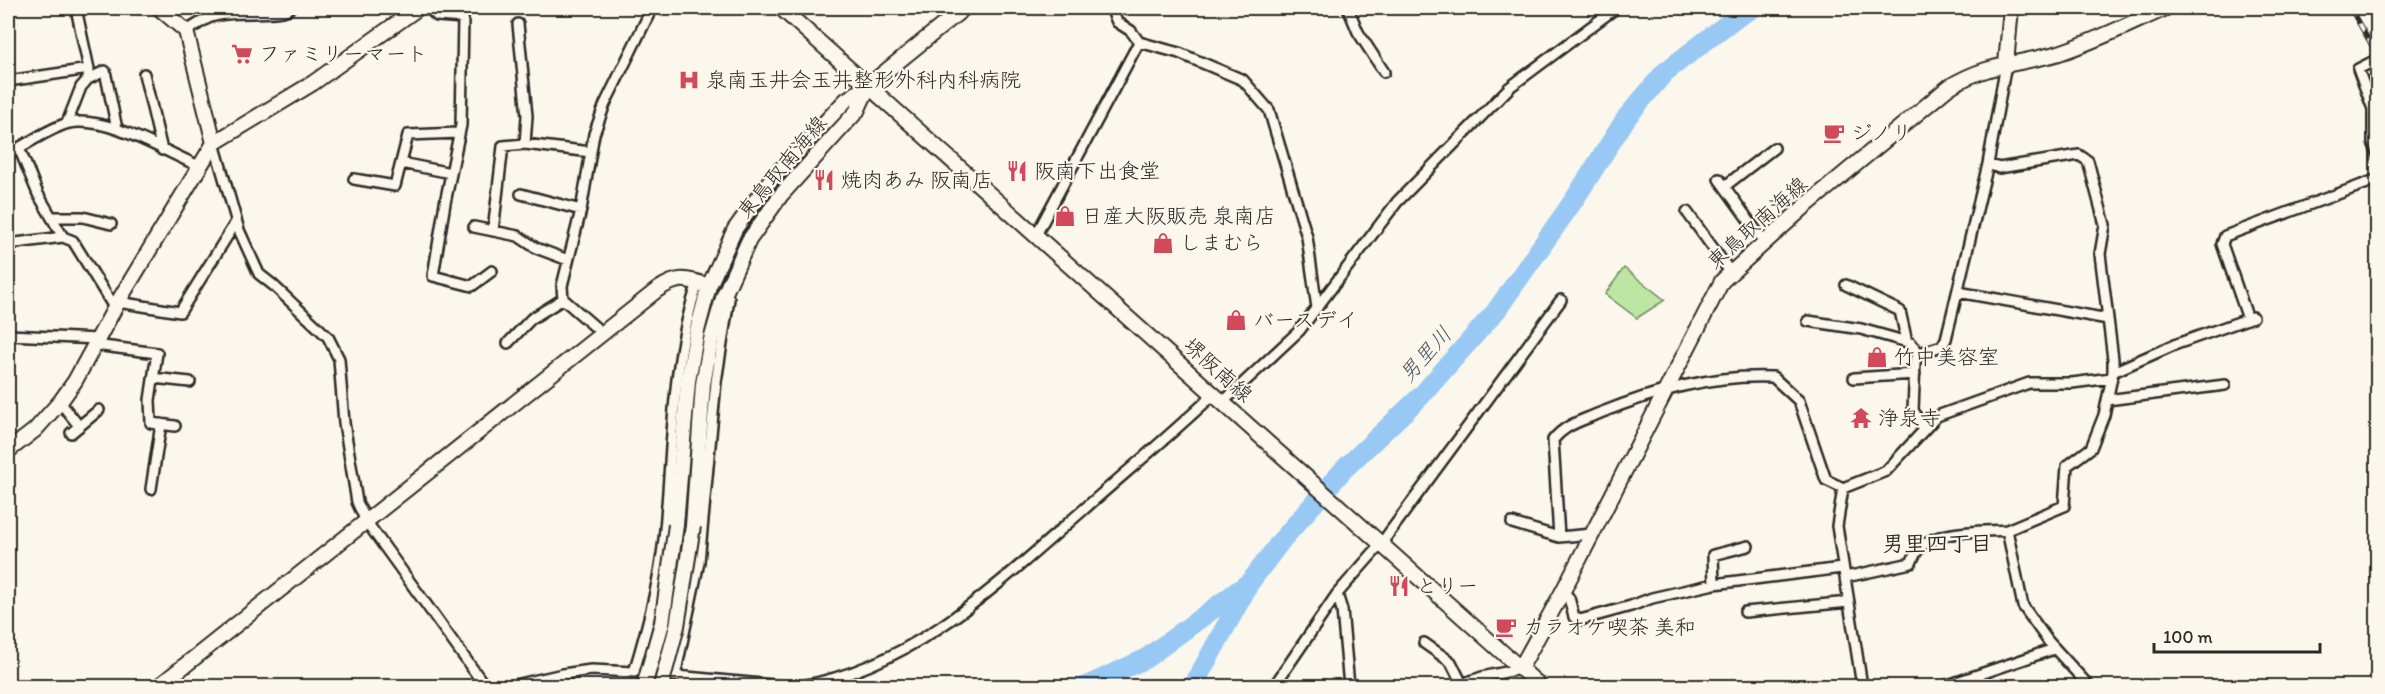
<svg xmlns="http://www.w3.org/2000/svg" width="2385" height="694" font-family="Itim,'Klee One',sans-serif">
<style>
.green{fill:#bce6a2;stroke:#748866;stroke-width:1.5}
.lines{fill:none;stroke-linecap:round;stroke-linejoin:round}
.river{stroke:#98c9f4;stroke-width:20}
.street-casing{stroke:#2b2b2b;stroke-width:14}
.secondary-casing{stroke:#2b2b2b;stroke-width:18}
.street{stroke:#fbf7ec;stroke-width:9}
.secondary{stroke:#fbf7ec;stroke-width:14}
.rail-casing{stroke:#2b2b2b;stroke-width:5}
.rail{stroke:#fbf7ec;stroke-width:3;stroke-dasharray:9;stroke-linecap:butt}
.secondary-bridge-casing{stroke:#2b2b2b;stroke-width:18;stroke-linecap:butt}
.secondary-bridge{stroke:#fbf7ec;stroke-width:14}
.labels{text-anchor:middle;stroke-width:4.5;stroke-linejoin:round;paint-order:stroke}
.poi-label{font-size:21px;fill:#2b2b2b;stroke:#fbf7ec;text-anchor:start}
.street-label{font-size:21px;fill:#2b2b2b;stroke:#fbf7ec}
.water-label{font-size:22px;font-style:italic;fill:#4c5a67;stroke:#fbf7ec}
.neighbourhood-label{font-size:22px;font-weight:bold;fill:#2b2b2b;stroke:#fbf7ec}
</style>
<rect width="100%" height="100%" fill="#fbf7ec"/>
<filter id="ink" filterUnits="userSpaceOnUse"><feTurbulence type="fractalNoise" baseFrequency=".0167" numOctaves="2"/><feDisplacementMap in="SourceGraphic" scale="12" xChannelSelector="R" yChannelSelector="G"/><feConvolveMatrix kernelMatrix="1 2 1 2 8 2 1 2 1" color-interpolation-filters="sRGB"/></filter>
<g filter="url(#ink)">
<path class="green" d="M1624 268 1665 300 1637 318 1605 294Z"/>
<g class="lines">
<path class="river" d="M1086 686 1145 659 1251 581 1281 541 1344 469 1420 397 1496 311 1574 200 1627 117 1665 72 1734 19 1753 8
M1193 686 1248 586"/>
<defs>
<path id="street" d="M428 8 437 16 463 18 461 125 445 203 433 276 472 286 492 271
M1111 8 1117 22 1131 31 1139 42 1179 53 1243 80 1269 110 1307 237 1317 308
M1348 8 1358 32 1384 72
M518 24 527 116 525 144
M186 31C194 27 203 20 211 17 231 9 277 17 290 8
M2372 62 2358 69 2373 109V142L2378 155
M144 74 162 150
M88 79 105 71 117 129
M8 81 89 69
M67 123 81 87 88 79 89 69 77 13
M214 143 239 230 259 274 273 285 328 337 339 359 344 423 357 502 366 521 485 686
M19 148 38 194 63 237 73 241 115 309
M8 154C24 146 53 126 69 123 109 116 163 151 199 166
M401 163 451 173
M1988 164 1999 168 2079 155 2088 161 2105 225 2100 254 2113 359V372L2104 415 2091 448 2067 466 2064 506 2007 530 2023 606 2048 641 2089 686
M354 179 395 186 408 135 459 133
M1719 179 1765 243
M1725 186 1774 148
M521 194 581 210
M1687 212 1731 273
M52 217H83L111 224
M474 227 518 236 536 248 568 260
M493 231 503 146 525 144 591 152
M1036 235 1139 42
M8 244 63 237
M1846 285 1900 311 1907 342
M1958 292 2108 319
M118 302 180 312 236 222
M2248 319 2222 244 2225 236 2378 179
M1808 321 1861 329 1911 343 1919 353
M602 333 563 299 562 286 581 210 594 134 605 104 652 8
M8 335 99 339
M508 343 531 319 563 299
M95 345 157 353 150 400 151 423 175 426
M2113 372 2174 345 2253 317
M153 378 190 382
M1854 378 1915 374
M2107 400 2225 385
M60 402 79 426
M1223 402 1299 331 1397 202 1510 87 1616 8
M1924 429 1913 410 1915 362 1919 353 1942 346 1946 339 1988 164 2006 64
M71 433 99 410
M1843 488 1837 526 1862 686
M151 489 161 424
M1512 523 1559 537 1592 534
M1559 537 1553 440C1566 424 1581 421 1600 413 1655 391 1713 374 1773 377L1799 401 1826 480 1843 488 1886 471 1937 416 2029 383H2072L2111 378
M1846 577 1911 563C1913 559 1915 553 1918 550 1935 529 1982 532 2007 530
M1714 584 1842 568
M1563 591 1569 598 1574 617 1580 620 1631 606 1652 598 1714 584 1713 555 1748 546
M1337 594 1342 610 1349 686
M1745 612 1849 602
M1424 643 1451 662 1462 684
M643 673 783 686
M675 676 699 562 716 382 729 299
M511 686 563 674 591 670 634 672C647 629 659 584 664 539 673 453 670 365 698 282
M801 686C915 666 998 584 1082 511 1126 472 1172 434 1214 394
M1274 686 1337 594 1381 544 1561 300
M1456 686 1482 677 1520 669
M1945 686 2054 649"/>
<path id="secondary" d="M159 8 186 31 214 143
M781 8 1540 686
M2006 64 2011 8
M8 451 35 430 60 402 75 381 118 302 214 143 313 83 418 8
M676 525 688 381 697 331 709 286 735 229 769 182 846 100 869 85 964 8
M693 526 703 384 711 340 724 295 749 240 781 195 857 111 869 85
M1520 669 1563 591 1722 281 1803 208 1949 87C1988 63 2017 65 2059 53 2096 41 2131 23 2166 8
M159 686 657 290C678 276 684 278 709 286"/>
</defs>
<use href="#street" class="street-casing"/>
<use href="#secondary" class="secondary-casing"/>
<use href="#street" class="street"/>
<use href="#secondary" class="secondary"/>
<defs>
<path id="rail" d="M2350 8 2378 56"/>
</defs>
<use href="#rail" class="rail-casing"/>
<use href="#rail" class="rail"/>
<defs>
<path id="secondary-bridge" d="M644 686 662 623 676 525
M661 686 677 626 693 526"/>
</defs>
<use href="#secondary-bridge" class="secondary-bridge-casing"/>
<use href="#secondary-bridge" class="secondary-bridge"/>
</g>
</g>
<defs>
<symbol id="supermarket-bare" viewBox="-9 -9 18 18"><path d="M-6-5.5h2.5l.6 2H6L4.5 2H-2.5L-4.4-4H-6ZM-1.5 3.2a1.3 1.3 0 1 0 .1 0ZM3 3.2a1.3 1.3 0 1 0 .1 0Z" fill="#d1495b" stroke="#fbf7ec" stroke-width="2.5" paint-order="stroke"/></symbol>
<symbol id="hospital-bare" viewBox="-9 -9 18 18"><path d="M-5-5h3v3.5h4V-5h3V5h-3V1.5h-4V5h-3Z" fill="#d1495b" stroke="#fbf7ec" stroke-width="2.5" paint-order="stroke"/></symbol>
<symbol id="cafe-bare" viewBox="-9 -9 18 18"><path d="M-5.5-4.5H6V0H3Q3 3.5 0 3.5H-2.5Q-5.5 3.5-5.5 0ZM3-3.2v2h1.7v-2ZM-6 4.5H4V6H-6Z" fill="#d1495b" stroke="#fbf7ec" stroke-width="2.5" paint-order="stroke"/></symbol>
<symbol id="restaurant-bare" viewBox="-9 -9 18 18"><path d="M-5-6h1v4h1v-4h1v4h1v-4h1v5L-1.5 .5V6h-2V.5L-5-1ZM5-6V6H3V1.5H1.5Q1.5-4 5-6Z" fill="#d1495b" stroke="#fbf7ec" stroke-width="2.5" paint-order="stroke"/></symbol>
<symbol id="shop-bare" viewBox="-9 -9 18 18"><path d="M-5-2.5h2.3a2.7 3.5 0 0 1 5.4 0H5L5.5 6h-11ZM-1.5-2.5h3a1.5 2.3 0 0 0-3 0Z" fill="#d1495b" stroke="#fbf7ec" stroke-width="2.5" paint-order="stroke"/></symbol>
<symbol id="temple-bare" viewBox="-9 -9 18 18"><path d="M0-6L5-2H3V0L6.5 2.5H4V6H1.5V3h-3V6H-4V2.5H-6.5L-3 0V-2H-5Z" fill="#d1495b" stroke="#fbf7ec" stroke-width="2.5" paint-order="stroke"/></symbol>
</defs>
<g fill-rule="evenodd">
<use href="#supermarket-bare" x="227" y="39" width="30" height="30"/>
<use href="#hospital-bare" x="674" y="65" width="30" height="30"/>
<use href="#cafe-bare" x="1819" y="118" width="30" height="30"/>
<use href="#restaurant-bare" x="1002" y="156" width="30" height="30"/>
<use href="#restaurant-bare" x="809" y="165" width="30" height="30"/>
<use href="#shop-bare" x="1050" y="201" width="30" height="30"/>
<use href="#shop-bare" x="1148" y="228" width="30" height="30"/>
<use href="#shop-bare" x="1221" y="305" width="30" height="30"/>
<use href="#shop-bare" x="1862" y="342" width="30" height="30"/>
<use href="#temple-bare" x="1846" y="403" width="30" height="30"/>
<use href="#restaurant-bare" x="1384" y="571" width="30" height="30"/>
<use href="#cafe-bare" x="1491" y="612" width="30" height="30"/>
</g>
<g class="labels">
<g class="poi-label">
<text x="259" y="61">ファミリーマート</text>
<text x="706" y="87">泉南玉井会玉井整形外科内科病院</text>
<text x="1851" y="140">ジノリ</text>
<text x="1034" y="178">阪南下出食堂</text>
<text x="841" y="187">焼肉あみ 阪南店</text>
<text x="1082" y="223">日産大阪販売 泉南店</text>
<text x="1180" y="250">しまむら</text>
<text x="1253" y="327">バースデイ</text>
<text x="1894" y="364">竹中美容室</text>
<text x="1878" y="425">浄泉寺</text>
<text x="1416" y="593">とりー</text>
<text x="1523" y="634">カラオケ喫茶 美和</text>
</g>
<g class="street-label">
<text transform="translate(782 167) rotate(-50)" y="7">東鳥取南海線</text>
<text transform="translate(1757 223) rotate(-42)" y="7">東鳥取南海線</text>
<text transform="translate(1218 370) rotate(42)" y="7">堺阪南線</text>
</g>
<g class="water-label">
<text transform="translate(1425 354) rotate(-48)" y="8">男里川</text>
</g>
<g class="neighbourhood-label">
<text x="1937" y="551">男里四丁目</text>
</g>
</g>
<rect width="2385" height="694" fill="none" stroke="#fbf7ec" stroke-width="30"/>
<rect x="15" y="15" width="2355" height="664" fill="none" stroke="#2b2b2b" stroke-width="2" filter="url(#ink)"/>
<path d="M2154 643v9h166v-9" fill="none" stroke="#2b2b2b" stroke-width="3"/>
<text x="2163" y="643" font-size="18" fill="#2b2b2b" stroke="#fbf7ec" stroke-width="4.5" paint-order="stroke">100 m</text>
</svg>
